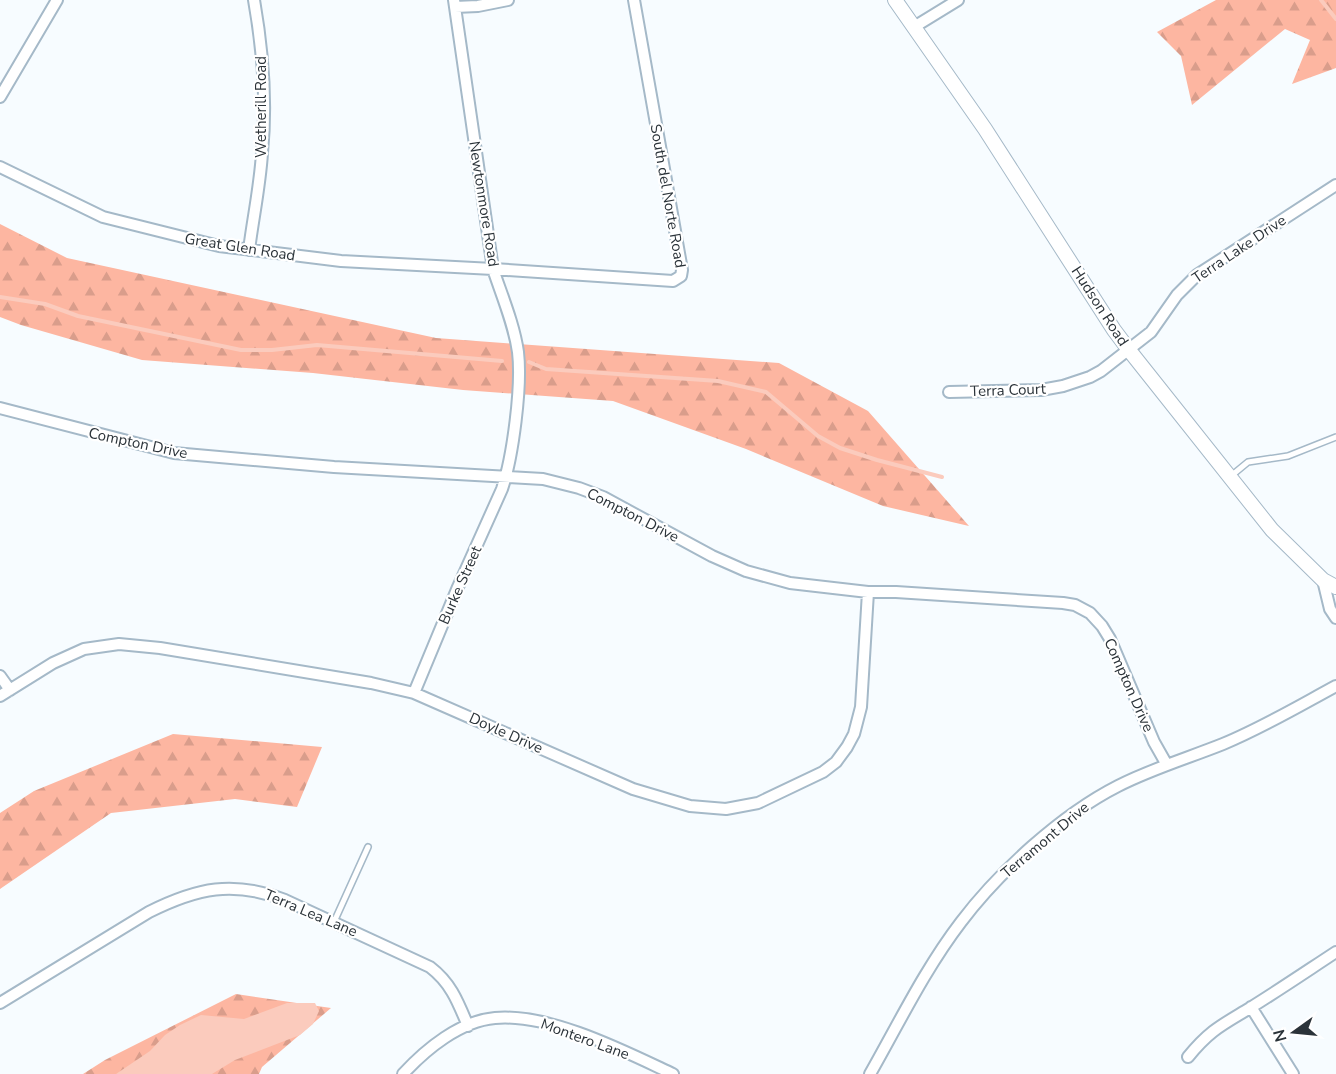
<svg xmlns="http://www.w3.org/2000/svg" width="1336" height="1074" font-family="'Nunito Sans',sans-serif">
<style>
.forest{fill:url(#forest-firs)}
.water{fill:#fbcbbd}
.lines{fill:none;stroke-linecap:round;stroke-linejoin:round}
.stream{stroke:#fbcbbd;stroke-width:4}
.service-casing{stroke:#a5b9c8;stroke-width:8}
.minor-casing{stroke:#a5b9c8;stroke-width:14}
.tertiary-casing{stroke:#a5b9c8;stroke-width:16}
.service{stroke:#fff;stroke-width:5}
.minor{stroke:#fff;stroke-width:10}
.tertiary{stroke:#fff;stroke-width:14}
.labels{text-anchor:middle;stroke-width:4.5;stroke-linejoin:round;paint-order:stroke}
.street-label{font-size:15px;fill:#2b3339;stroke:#fff}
</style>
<defs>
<pattern id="forest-firs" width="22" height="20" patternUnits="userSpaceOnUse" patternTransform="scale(1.5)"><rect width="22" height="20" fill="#fdb6a1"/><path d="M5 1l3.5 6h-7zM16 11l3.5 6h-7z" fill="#d99d8b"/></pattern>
</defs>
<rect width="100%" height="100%" fill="#f7fcff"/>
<path class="forest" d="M1216 0H1336V68L1292 84 1310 40 1285 29 1192 105 1181 56 1157 32Z
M0 224 67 258 436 338 779 363 868 411 969 526 883 506 746 449 613 401 463 390 313 373 142 360 21 325 0 317Z
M173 734 322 747 297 807 235 799 111 813 0 889V813L34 791Z
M236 994 331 1008 262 1067 259 1074H83L105 1060Z"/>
<path class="water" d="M287 1003H315L319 1011 313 1024 300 1035 235 1060 212 1074H116L150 1051 165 1035 180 1025 201 1015 244 1019Z"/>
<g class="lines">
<path class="stream" d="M1321 0 1336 19
M0 297 45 304 78 316 241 350H272L317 345 502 361
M529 362 546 369 718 381 766 392 818 436 840 448 877 460 942 477"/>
<defs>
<path id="service" d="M1231 476 1248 462 1288 456 1336 437
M334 922 368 847"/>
<path id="minor" d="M455 7 478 6 508 0
M914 27 958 0
M0 97 57 0
M0 167 103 217 219 246 341 261 493 269 673 281 681 276 682 270 634 0
M249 250C253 218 260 186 262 153 267 102 263 51 254 0
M949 392 1041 390 1063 386 1090 377 1101 371 1151 332 1177 295 1197 275 1336 185
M0 408 174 453 334 467 543 479 579 488 603 497 712 556 746 571 790 583 868 592H896L1063 603 1075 605 1090 613 1102 626 1110 639 1154 742 1167 765
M1323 580 1330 609 1336 618
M0 676 10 690
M414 693 458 587 502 489C513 456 522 386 518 352 514 324 502 296 493 269L454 0
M0 696 53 663 84 649 119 644 160 648 371 683 414 693 633 789 690 806 726 809 758 803 823 772 836 762 847 747 854 734 861 707 868 592
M0 1003 149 912C197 888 233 880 285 900L430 967C451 983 458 1002 468 1026
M1251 1007 1293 1074
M1188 1057C1210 1030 1222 1025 1250 1008 1279 990 1307 971 1336 952
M403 1074C426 1049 460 1021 495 1018 550 1013 624 1051 673 1074
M870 1074C899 1023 925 969 961 922 999 872 1061 815 1118 786 1151 769 1188 758 1223 744 1262 728 1299 706 1336 686"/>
<path id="tertiary" d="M895 0 985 129 1114 330 1129 350 1272 530 1323 580 1336 587"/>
</defs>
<use href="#service" class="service-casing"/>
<use href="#minor" class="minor-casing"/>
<use href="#tertiary" class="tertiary-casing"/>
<use href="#service" class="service"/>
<use href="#minor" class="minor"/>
<use href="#tertiary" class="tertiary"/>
</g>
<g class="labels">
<g class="street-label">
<text transform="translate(261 107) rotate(-90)" y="5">Wetherill Road</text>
<text transform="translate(668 196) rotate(80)" y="5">South del Norte Road</text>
<text transform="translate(484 204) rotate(81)" y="5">Newtonmore Road</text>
<text transform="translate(240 247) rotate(9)" y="5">Great Glen Road</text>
<text transform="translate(1239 249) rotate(-34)" y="5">Terra Lake Drive</text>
<text transform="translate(1100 306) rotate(57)" y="5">Hudson Road</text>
<text transform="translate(1008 390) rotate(-2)" y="5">Terra Court</text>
<text transform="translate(138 443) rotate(12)" y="5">Compton Drive</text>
<text transform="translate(633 515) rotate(27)" y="5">Compton Drive</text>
<text transform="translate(460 585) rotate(-66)" y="5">Burke Street</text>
<text transform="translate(1129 685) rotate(66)" y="5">Compton Drive</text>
<text transform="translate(506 733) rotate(24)" y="5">Doyle Drive</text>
<text transform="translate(1045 840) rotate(-40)" y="5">Terramont Drive</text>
<text transform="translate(311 913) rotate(23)" y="5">Terra Lea Lane</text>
<text transform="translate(585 1039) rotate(20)" y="5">Montero Lane</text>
</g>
</g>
<g transform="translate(1294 1032) rotate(255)" stroke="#ffffff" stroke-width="4.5" paint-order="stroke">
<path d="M0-4.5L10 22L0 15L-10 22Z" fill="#2b3339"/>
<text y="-9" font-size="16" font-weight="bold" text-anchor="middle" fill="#2b3339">N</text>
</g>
</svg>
